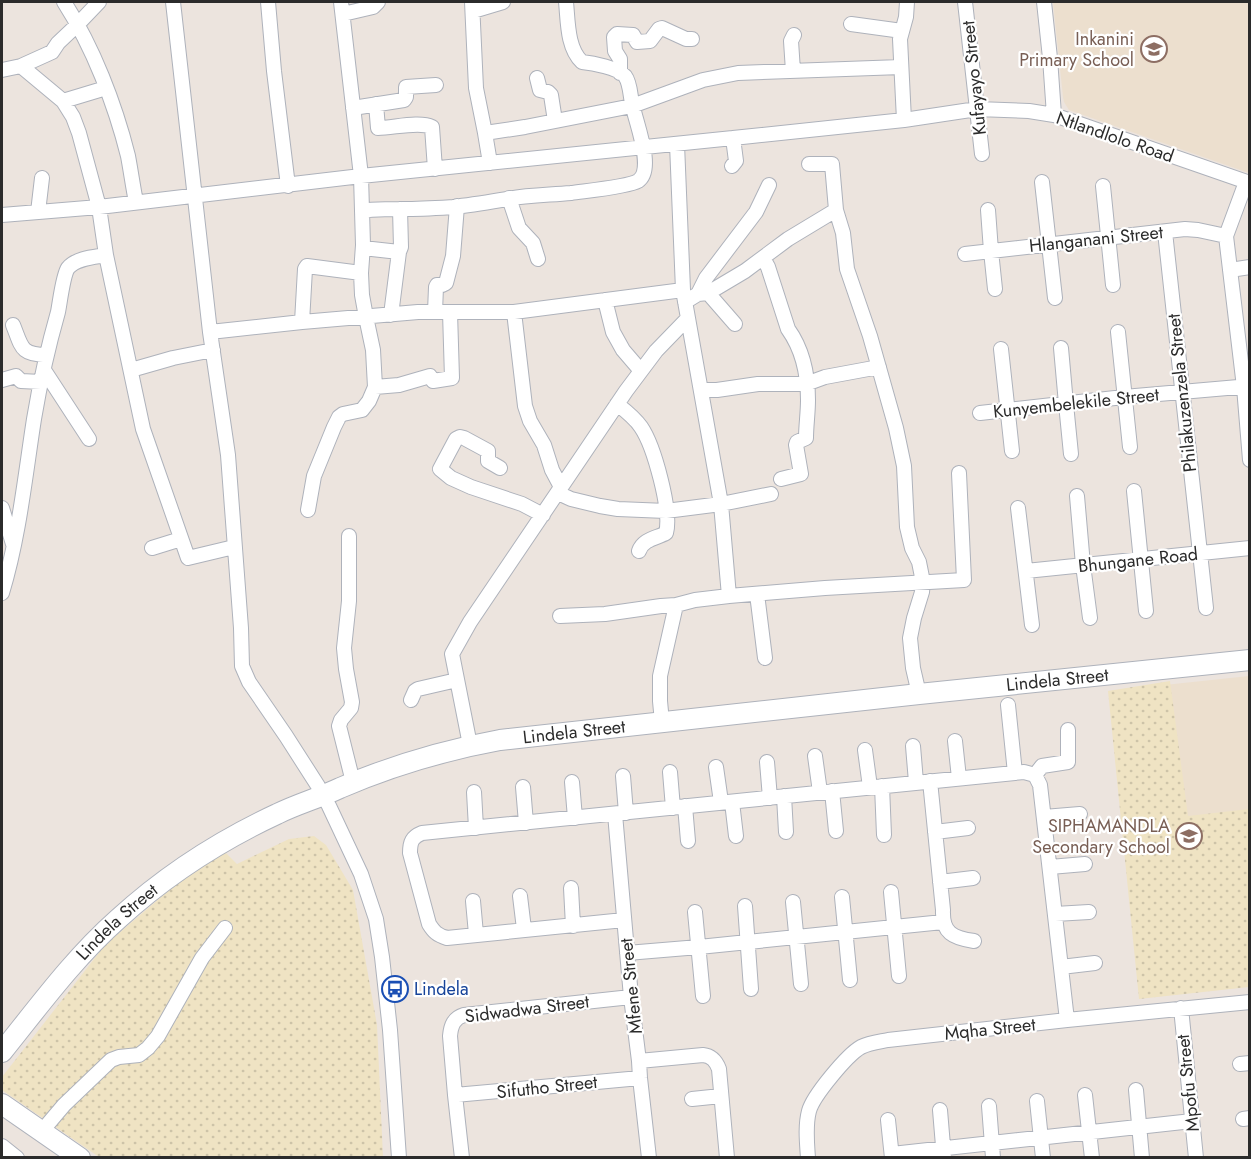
<svg xmlns="http://www.w3.org/2000/svg" width="1251" height="1159" font-family="Jost,sans-serif">
<style>
.education{fill:#ecdfce}
.sand{fill:url(#sand-dots)}
.lines{fill:none;stroke-linecap:round;stroke-linejoin:round}
.street-casing{stroke:#aeb2bb;stroke-width:16}
.secondary-casing{stroke:#aeb2bb;stroke-width:22}
.street{stroke:#fff;stroke-width:14}
.secondary{stroke:#fff;stroke-width:20}
.labels{text-anchor:middle;stroke-width:4.5;stroke-linejoin:round;paint-order:stroke}
.education-label{font-size:18px;fill:#785e54;stroke:#fff;text-anchor:end}
.street-label{font-size:18px;fill:#2b2b2b;stroke:#fff}
.transit-label{font-size:18px;fill:#164399;stroke:#fff;text-anchor:start}
</style>
<defs>
<pattern id="sand-dots" width="8" height="8" patternUnits="userSpaceOnUse" patternTransform="scale(1.5)"><rect width="8" height="8" fill="#efe3c3"/><path d="M2 2h.1M6 6h.1" fill="none" stroke="#cdc3a8" stroke-width="1.8" stroke-linecap="round"/></pattern>
</defs>
<rect width="100%" height="100%" fill="#ece4de"/>
<path class="education" d="M1053 2H1249V173L1069 110 1064 102 1063 97Z
M1249 676V982L1108 691Z"/>
<path class="sand" d="M1170 681 1188 816 1249 809V987L1139 999 1108 691Z
M314 836 326 845 353 890 377 1025 383 1157H99L2 1090V1077L105 945 188 874 225 852 237 864 289 839Z"/>
<g class="lines">
<defs>
<path id="street" d="M64 2C93 47 115 104 128 156 131 172 133 187 136 202
M173 2 210 332 228 455 241 628 242 666 249 682 286 736 318 786 329 806 361 874 376 919 382 957 390 1030 399 1158
M268 2 274 71 288 186
M472 2 476 88 485 133 490 163
M965 2 982 154
M1044 2 1050 58 1054 115
M473 11 503 2
M343 14 373 7 378 2
M851 24 902 31
M21 66 63 101 73 117 79 133 99 207 106 255 143 429 188 558 234 547
M2 70 21 66 52 52 58 43 77 25 99 2
M793 71 791 41 794 35
M620 73V59L615 51 614 37 617 34 633 35 637 42 650 41 659 29 662 28 686 39H692
M537 78 540 90 548 92 551 95 555 121
M63 101 106 88
M376 104 378 128C393 128 419 121 432 127L435 169
M353 108 404 100 406 97V87L436 85
M904 120 900 39 906 17 907 2
M485 133 525 127 632 106 703 80 738 73 901 67
M677 144 683 290
M809 164H832L836 210 843 233 847 269 870 336 896 428 904 466 907 527 912 548 919 562 923 582 922 592 914 618 910 638 913 668 919 694
M732 166 736 161 733 138
M1042 182 1055 298
M1246 182 1226 236 1244 387 1250 460
M1103 186 1113 285
M509 198 519 228 533 243 538 259
M988 210 991 251 995 289
M362 211C376 208 389 210 403 209 420 209 436 208 453 207 472 205 489 202 507 199 528 195 550 195 571 193 584 191 628 187 638 181 655 170 636 123 633 107 630 98 631 84 625 76 618 68 593 63 582 62 567 48 568 21 566 2
M38 212 42 178
M2 215 99 207 361 176 733 138 904 120 977 109 1029 111 1054 115 1250 183
M1165 232 1206 608
M363 248 399 252
M965 254 1185 229 1198 230 1226 236
M763 258 768 267 788 329C803 350 808 375 808 400 808 413 806 426 806 438L797 442 796 445 801 474 781 479
M1230 270 1250 267
M708 293 735 324
M698 294 706 278 756 212 769 185
M605 300 613 332 623 350 641 371
M685 302 698 294 708 293 745 271 788 239 836 210
M435 312 436 287 437 285H442L446 283 453 256 457 206
M514 312 525 406 530 421 544 445 552 470 561 487
M391 315 399 252 401 247 400 209
M302 322 305 269 307 266 361 273
M13 325C22 347 20 354 46 355
M210 332 302 322 418 312H514L683 290 721 504 729 596 825 588 964 580 959 473
M1118 332 1130 447
M1061 348 1066 404 1071 454
M1001 349 1012 451
M44 370 89 439
M131 370 173 358 213 350
M2 380 16 376 21 381 41 382
M375 387 399 385 430 376 433 381 452 378 450 312
M701 390H717L758 384H806L825 377 879 367
M617 404C626 411 635 418 641 427 654 446 672 511 666 533 657 538 643 539 639 551
M980 413 1124 397 1250 386
M500 468 488 461V451L464 438 460 437 456 439 440 469 451 478 471 487 522 504 543 515
M1134 491 1146 611
M558 493 571 499 600 506 618 509 666 511 721 504 771 494
M1077 496 1083 565 1090 618
M2 508 13 544
M1018 508 1032 625
M308 510 314 476 334 427 339 417 343 414 362 410 369 401 375 387 373 350 366 317 362 295 361 273 363 245 361 176 341 2
M349 536V601L344 648 346 669 352 702 351 708 341 720 339 726 353 782
M152 548 181 539
M1026 571 1250 548
M2 593C19 537 25 477 34 419 40 383 48 347 58 312 60 302 63 275 68 268 76 258 95 257 106 255
M757 594 765 658
M560 616 605 614 661 606 676 605 695 600 729 596
M411 700 415 691 418 689 457 680
M1008 705 1015 773
M662 722 660 701V676L676 605
M955 741 959 778
M470 745 452 654 470 622 626 391 656 351 688 318
M913 746 916 782
M865 750 870 787
M815 756 820 792
M767 762 770 798
M716 767 721 802
M670 772 673 808
M1035 775 1042 766 1068 762V730
M623 776 626 813
M930 781 943 910C942 933 953 938 974 941
M572 782 575 818
M882 786 884 835
M523 787 526 823
M832 791 836 831
M474 792 476 828
M784 796 786 832
M732 802 736 836
M685 806 688 841
M615 814 631 997 639 1061 640 1078 649 1158
M1044 817 1080 814
M935 832 968 828
M1050 867 1085 864
M940 882 973 878
M571 888 573 926
M891 892 899 976
M520 896 524 929
M842 897 850 980
M473 901 476 934
M793 902 801 984
M745 906 751 989
M695 912 703 996
M1055 914 1089 912
M624 920 447 938C437 935 434 932 429 924L410 853C410 842 412 837 422 833L1024 772 1035 775 1040 785 1067 1020
M627 953 699 947 943 922
M1061 967 1095 963
M1181 1008 1196 1158
M639 1061 703 1055C712 1056 716 1061 719 1069L727 1158
M1240 1064 1250 1063
M1136 1090 1142 1158
M455 1095 640 1078
M1085 1095 1092 1158
M692 1099 721 1096
M1037 1101 1043 1158
M989 1106 993 1158
M940 1110 944 1158
M1243 1119 1250 1118
M888 1120 892 1158
M42 1131 64 1105 111 1060 119 1057 139 1055 148 1048 158 1036 202 958 225 928
M2 1146 17 1158
M892 1154 1192 1121
M462 1158 455 1095 450 1036C451 1025 454 1018 464 1015L631 997
M808 1158C807 1143 805 1126 809 1111 813 1096 847 1055 861 1047 869 1043 878 1042 888 1040L1067 1020 1250 1002"/>
<g id="secondary">
<path id="s1" d="M2 1052C39 1006 74 958 118 919 165 876 219 841 277 814 297 804 319 798 340 788 391 766 445 750 500 740L919 694 1250 660"/>
<path d="M2 1104 80 1158"/>
</g>
</defs>
<use href="#street" class="street-casing"/>
<use href="#secondary" class="secondary-casing"/>
<use href="#street" class="street"/>
<use href="#secondary" class="secondary"/>
</g>
<defs>
<symbol id="school-ring" viewBox="-11 -11 22 22"><circle r="9.5" fill="#fff" stroke="#8d6e63" stroke-width="1.5"/><path d="M0-5L7-2L0 1L-7-2ZM-4 1L0 2.5L4 1V4Q0 6-4 4Z" fill="#8d6e63"/></symbol>
<symbol id="bus-ring" viewBox="-11 -11 22 22"><circle r="9.5" fill="#fff" stroke="#1a4fb4" stroke-width="1.5"/><path d="M-5-6H5V4H4V6H2V4H-2V6H-4V4H-5ZM-3.5-4V0h7V-4ZM-3.5 1.2v1.5H-2V1.2ZM2 1.2v1.5H3.5V1.2Z" fill="#1a4fb4"/></symbol>
</defs>
<g fill-rule="evenodd">
<use href="#school-ring" x="1139" y="34" width="30" height="30"/>
<use href="#school-ring" x="1174" y="821" width="30" height="30"/>
<use href="#bus-ring" x="380" y="974" width="30" height="30"/>
</g>
<g class="labels">
<g class="education-label">
<text x="1134" y="45">Inkanini<tspan x="1134" dy="21">Primary School</tspan></text>
<text x="1170" y="832">SIPHAMANDLA<tspan x="1170" dy="21">Secondary School</tspan></text>
</g>
<g class="street-label">
<text transform="translate(974 78) rotate(-96)" y="6">Kufayayo Street</text>
<text transform="translate(1115 137) rotate(19)" y="6">Ntlandlolo Road</text>
<text transform="translate(1096 239) rotate(-6)" y="6">Hlanganani Street</text>
<text transform="translate(1182 393) rotate(-96)" y="6">Philakuzenzela Street</text>
<text transform="translate(1076 403) rotate(-6)" y="6">Kunyembelekile Street</text>
<text transform="translate(1138 560) rotate(-6)" y="6">Bhungane Road</text>
<text dy="6" stroke="none"><textPath href="#s1" startOffset="1164">Lindela Street</textPath></text>
<text dy="6" stroke="none"><textPath href="#s1" startOffset="678">Lindela Street</textPath></text>
<text dy="6" stroke="none"><textPath href="#s1" startOffset="174">Lindela Street</textPath></text>
<text transform="translate(631 986) rotate(-96)" y="6">Mfene Street</text>
<text transform="translate(527 1009) rotate(-7)" y="6">Sidwadwa Street</text>
<text transform="translate(990 1029) rotate(-6)" y="6">Mqha Street</text>
<text transform="translate(1188 1083) rotate(-96)" y="6">Mpofu Street</text>
<text transform="translate(547 1087) rotate(-6)" y="6">Sifutho Street</text>
</g>
<g class="transit-label">
<text x="414" y="995">Lindela</text>
</g>
</g>
<rect width="1251" height="1159" fill="none" stroke="#2b2b2b" stroke-width="6"/>
</svg>
